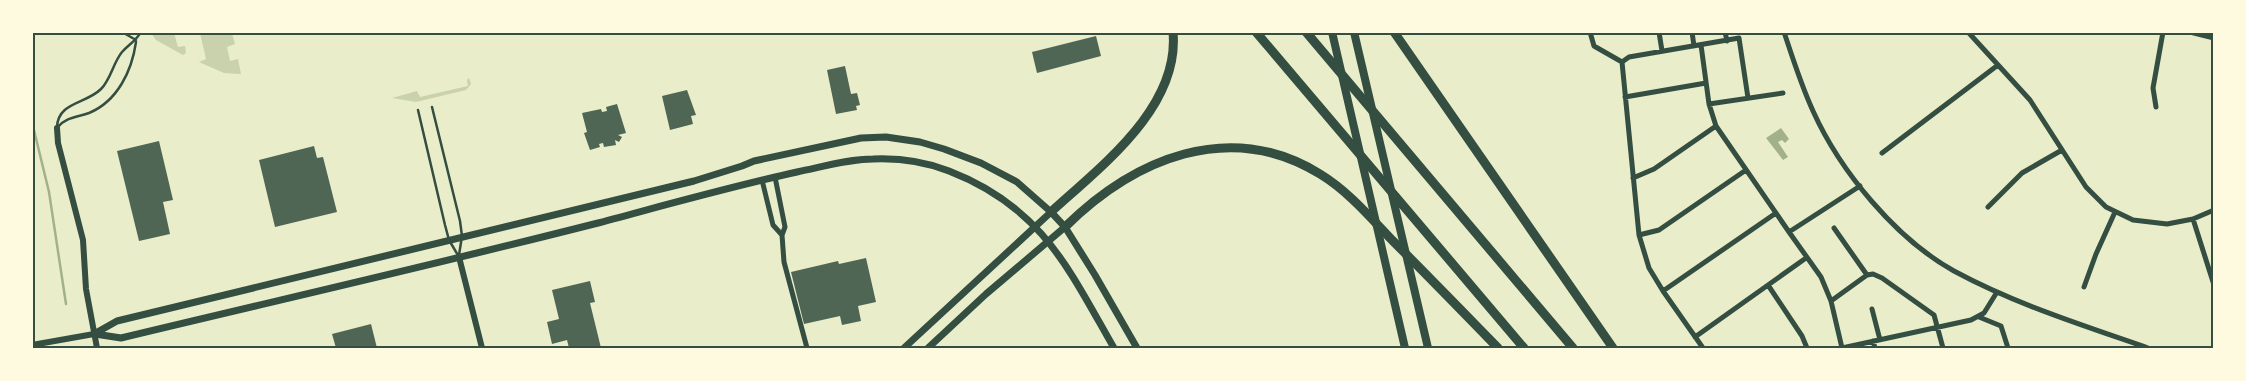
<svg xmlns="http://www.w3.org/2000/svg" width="2246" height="381" font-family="Montserrat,sans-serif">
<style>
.green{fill:#cad2ad}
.water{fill:#a3b18a}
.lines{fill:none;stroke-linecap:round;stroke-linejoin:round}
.stream{stroke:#a3b18a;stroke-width:2.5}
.building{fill:#4f6655}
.service{stroke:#344e41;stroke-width:2.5}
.minor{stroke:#344e41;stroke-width:5}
.tertiary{stroke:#344e41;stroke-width:6}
.secondary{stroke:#344e41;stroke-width:7}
.primary{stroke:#344e41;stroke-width:8}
.motorway{stroke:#344e41;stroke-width:9}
.neatline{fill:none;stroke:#344e41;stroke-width:2}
</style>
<rect width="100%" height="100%" fill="#e9edc9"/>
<path class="green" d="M151 33H174L178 47 185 46 186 53 183 55 156 40Z
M200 33H232L235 44 227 47 230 61 238 59 241 74 224 73 199 62 206 59Z
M469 78 471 84 466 90 416 102 392 98 417 91 420 97 468 86 467 80Z"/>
<path class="water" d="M1781 128 1789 139 1785 143 1782 140 1778 142 1788 157 1783 160 1766 138Z"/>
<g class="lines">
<path class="stream" d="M32 122 49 192 66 304"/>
</g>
<path class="building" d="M1096 36 1101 56 1037 73 1032 52Z
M845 66 851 94 857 93 860 105 856 106 857 110 836 114 827 70Z
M687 90 696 115 691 116 693 124 670 130 662 96Z
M617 104 626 133 618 135 622 137 619 142 615 140 616 145 604 147 603 143 599 144 600 147 590 150 584 133 587 132 582 113 601 109 602 112 607 111 606 107Z
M159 141 173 200 163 202 170 234 139 241 117 151Z
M314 146 317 158 323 157 337 212 275 227 259 160Z
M866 258 876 302 858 306 861 321 842 325 840 316 804 324 791 272 838 261 839 264Z
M590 281 595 302 590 303 601 348H569L567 340 552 344 547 322 559 319 552 290Z
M371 324 377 348H336L332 334Z"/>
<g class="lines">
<path class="service" d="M122 32 136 40
M432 107 460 221 462 236 459 255
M418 110 445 225 449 240 459 257
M57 127C58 102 86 104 101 89 111 79 113 63 122 52 129 44 136 41 141 32
M58 127C66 117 78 117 89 113 118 101 132 70 136 42"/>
<path class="minor" d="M1590 32 1594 46 1622 62
M1659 32 1662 51
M1692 32 1694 46
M1725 32 1727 41
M1784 32C1793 59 1801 85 1813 111 1840 171 1896 239 1954 271 2015 304 2082 325 2148 348
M1968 32 2030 100 2086 187 2106 207 2133 220 2167 224 2193 219 2214 210
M2190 32 2214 38
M1701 45 1709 104 1783 93
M1622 62 1639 235 1649 268 1663 291 1703 348
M1622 62 1629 57 1739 38 1748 98
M1625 97 1706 83
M1709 104 1716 126 1789 232 1860 186
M2156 107 2153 88 2163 32
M1882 153 1998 65
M775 177 785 227 782 235 784 262 807 348
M1633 178 1654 169 1716 126
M762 180 773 225 782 235
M1988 207 2022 173 2062 150
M2193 219 2214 285
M1834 228 1867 275
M1789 232 1821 277 1831 301 1842 348H1840
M1639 235 1659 230 1746 170
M1768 285 1802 336 1807 348
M2084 287 2096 254 2115 212
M1663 291 1776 213
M1831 301 1867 275 1873 274 1882 278 1934 315 1943 348
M1872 309 1880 340
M1979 317 2001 326 2008 348
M1695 337 1806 258
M1873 341 1875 348
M1842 348 1971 320 1984 313 1997 292"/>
<path class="tertiary" d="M57 128 58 143 83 240 86 289 97 348
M459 257 482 348
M32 345 94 334"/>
<path class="secondary" d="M94 334 117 321 694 181 742 166 754 161 861 138 886 137 920 142 944 149 981 163 1017 182 1051 212 1065 227 1095 275 1137 348
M95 334 121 338C279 300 437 264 594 224 662 206 729 187 797 172 822 167 848 159 873 159 898 158 926 162 949 171 1042 207 1068 268 1114 348
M904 348 1051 212
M928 348 986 294 1065 227"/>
<path class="primary" d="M1332 32 1405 348
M1354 32 1428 348"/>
<path class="motorway" d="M1256 32 1524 348
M1306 32 1573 348
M1394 32 1613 348
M1051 212C1100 167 1180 108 1173 32
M1065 227C1134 159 1229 118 1320 174 1348 191 1370 217 1392 240 1428 276 1463 312 1498 348"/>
</g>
<rect width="2246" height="381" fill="none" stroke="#fefae0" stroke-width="68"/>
<rect x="34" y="34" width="2178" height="313" class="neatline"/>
</svg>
